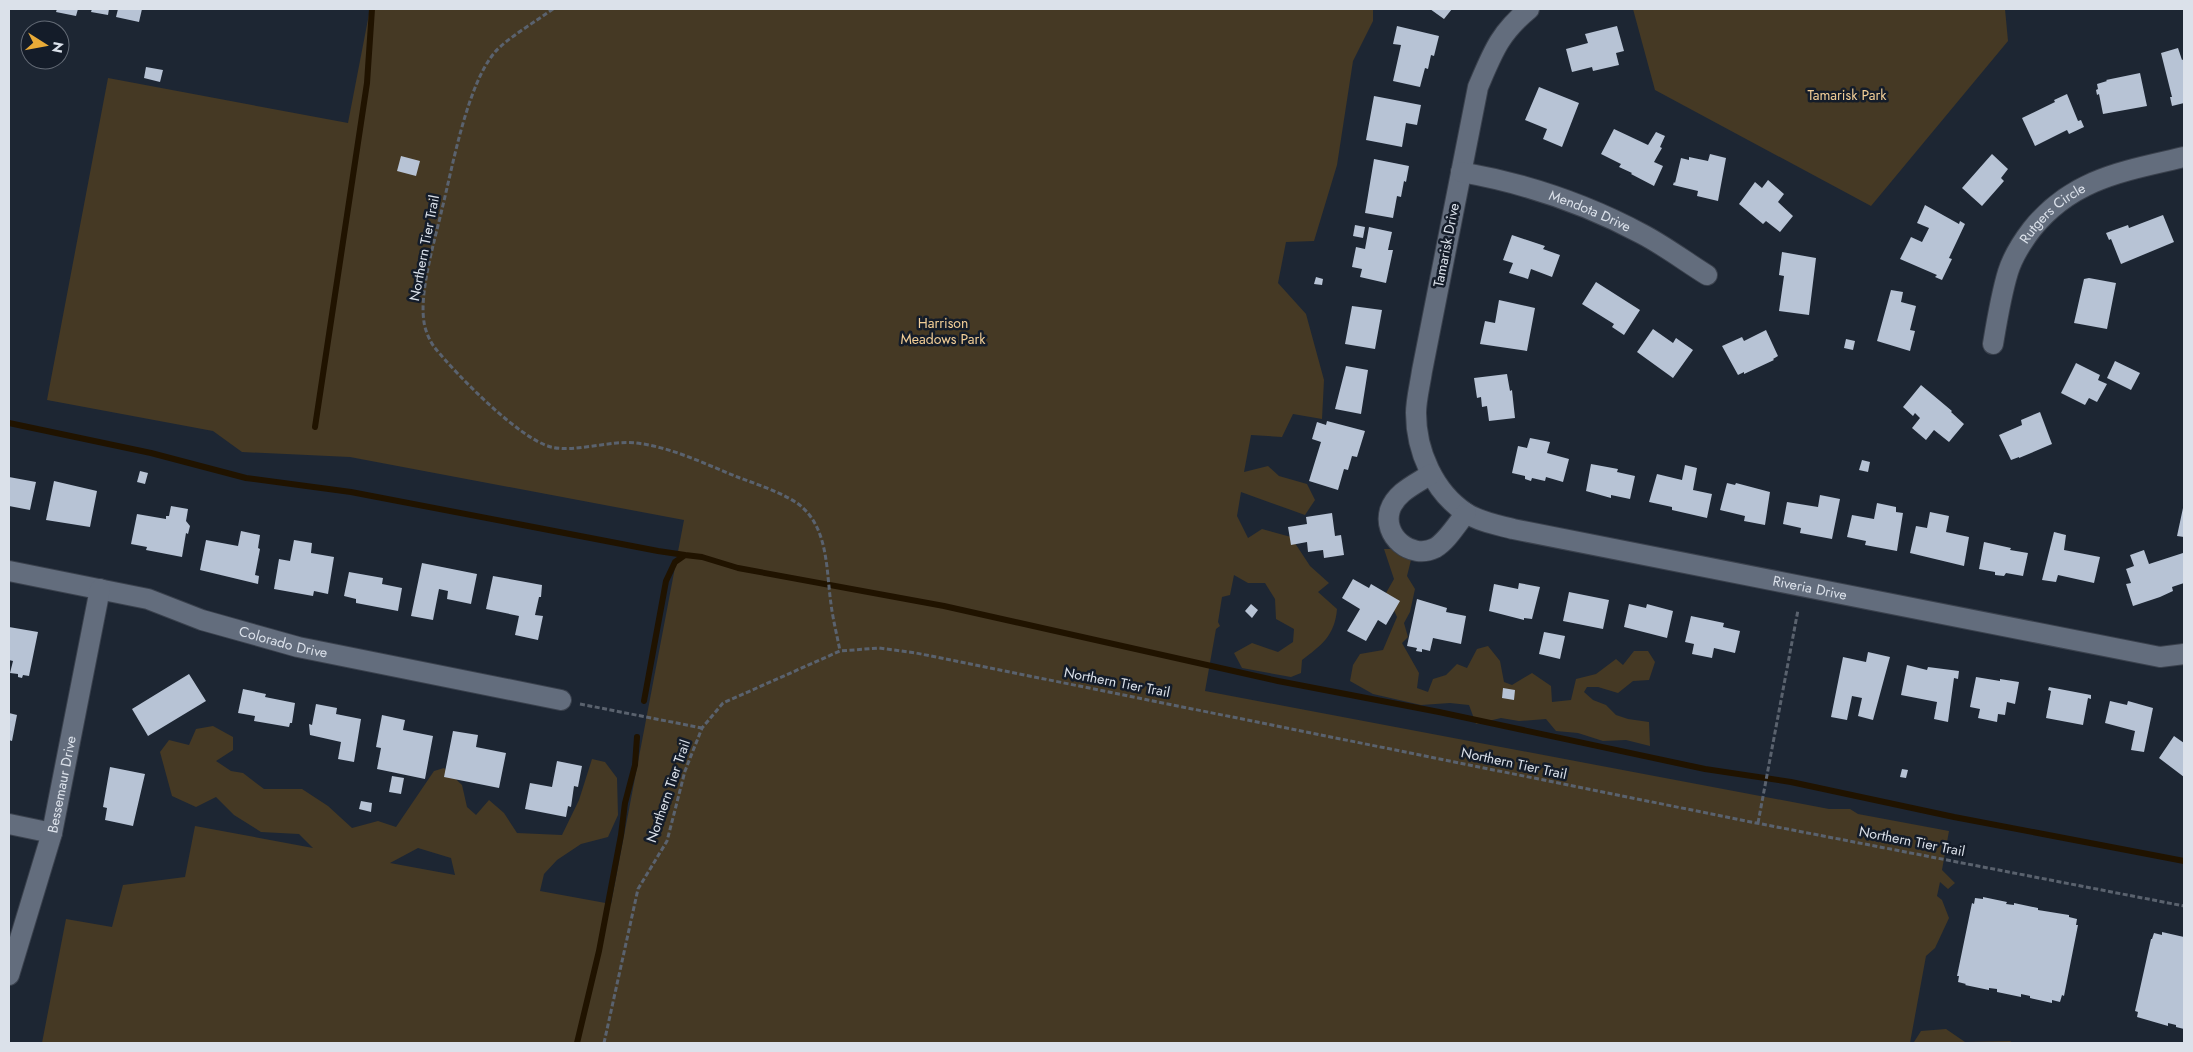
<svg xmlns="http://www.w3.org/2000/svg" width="2193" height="1052" font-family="Jost,sans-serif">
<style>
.green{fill:#453924;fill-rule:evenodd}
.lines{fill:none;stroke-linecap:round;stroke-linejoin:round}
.stream{stroke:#201300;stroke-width:6}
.building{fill:#b7c3d5}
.street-casing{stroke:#3a414d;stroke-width:22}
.path{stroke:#5a626e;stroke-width:3;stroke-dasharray:5 2.5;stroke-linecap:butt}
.street{stroke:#636d7d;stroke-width:20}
.labels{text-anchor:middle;stroke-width:5;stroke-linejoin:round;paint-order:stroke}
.park-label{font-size:14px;fill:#f2ce97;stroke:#141c29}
.street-label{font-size:14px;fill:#dbe1ea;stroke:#141c29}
</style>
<rect width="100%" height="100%" fill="#1d2633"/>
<path class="green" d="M370 9H1373V21L1353 61 1337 165 1314 241 1286 242 1278 283 1306 314 1324 380 1322 419 1293 414 1282 437 1251 435 1244 472 1268 466 1279 476 1307 484 1315 500 1305 515 1241 492 1237 516 1248 538 1262 529 1291 537 1310 566 1329 583 1318 592 1337 609C1335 635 1322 645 1302 660L1301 673 1291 677 1242 668 1234 653 1252 643 1278 652 1293 642 1294 629 1276 619 1275 599 1265 583H1248L1234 575 1230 595 1222 597 1218 622 1220 626 1216 629 1205 691 1829 809H1850L1858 814 1949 831 1942 870 1955 883 1948 889 1940 882 1937 896 1942 900 1949 918 1935 948 1926 956 1910 1043H42L66 919 112 927 123 885 185 877 195 826 313 848 299 834 261 832 234 815 216 797 196 807 172 796 160 752 169 740 189 745 196 729 213 726 233 737V750L216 761 231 771 243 773 264 789H302L328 806 352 828 378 821 396 827 434 771 444 768 462 785 467 807 476 815 489 800 504 813 517 833 562 835 579 800 592 759 605 762 617 778 618 815 608 837 581 844 557 860 544 874 540 891 611 904 684 520 350 457 242 452 213 431 47 400 108 78 348 123ZM418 848 451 858 455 875 390 863Z
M1633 9H2005L2008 41 1871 206 1655 90Z
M1384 549H1399L1411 560 1407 576 1415 589 1410 612 1404 623 1408 637 1402 643 1419 673 1417 688 1428 692 1433 679 1446 675 1457 664 1467 668 1477 649 1488 646 1500 661 1504 682 1512 685 1532 673 1551 686 1552 702 1571 700 1576 679 1596 674 1616 659 1623 665 1634 651H1648L1655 662 1649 680 1633 681 1618 693 1598 687H1587L1584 692 1593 700 1606 705 1616 715 1628 719 1649 722 1650 746 1626 740 1603 741 1578 733 1556 731 1546 719 1519 721 1501 718 1476 724 1469 705 1450 703 1421 705 1373 694 1350 681 1353 665 1360 654 1383 650 1397 617 1386 593 1394 579Z
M1946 1029 1965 1042 2010 1041 2013 1043 1914 1042 1921 1031Z"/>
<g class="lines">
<path class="stream" d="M9 423 151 453 246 478 351 492 658 551 685 555
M315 427 367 83 372 9
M644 701 666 581 675 562 685 555 702 557 738 568 944 606 1278 681 1439 712 1705 769 1791 782 1954 817 2184 861
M577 1043 599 951 621 835 625 803 635 765 637 737"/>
</g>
<path class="building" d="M57 9H78L76 16 56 12Z
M92 9H109L108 15 91 12Z
M118 9H142L139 22 116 17Z
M1430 9H1452L1444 19Z
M1397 26 1439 36 1434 56 1431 55 1428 69 1425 68 1420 87 1393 81 1401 45 1393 44Z
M1617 26 1624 51 1616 53 1619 65 1593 71 1592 67 1572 72 1566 49 1588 43 1585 34Z
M2178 48 2182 60 2184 59V103L2172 106 2170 97H2172L2161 53Z
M146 67 163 70 160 82 144 78Z
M2140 73 2147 106 2103 114 2099 94 2097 95 2096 90 2098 89 2097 84 2107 81 2106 80Z
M1539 87 1579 103 1562 147 1543 139 1547 129 1525 120Z
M2067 94 2078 121 2081 120 2084 127 2069 134 2067 130 2035 146 2022 118 2055 102 2054 100Z
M1374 96 1421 105 1417 125 1406 123 1402 147 1366 140Z
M1614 129 1648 145 1656 132 1665 136 1660 147 1662 148 1654 162 1663 166 1654 186 1631 174 1632 173 1619 167 1621 164 1601 154Z
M1710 154 1726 158 1718 201 1697 196 1698 191 1673 185 1674 182 1675 183 1681 158 1689 160V157L1708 161Z
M1992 154 2008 169 2001 178 2004 181 1982 206 1962 188Z
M401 156 420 161 416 176 397 171Z
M1374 159 1409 166 1406 182 1404 181 1401 197 1397 196 1393 218 1365 213Z
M1768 180 1784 194 1778 202 1793 216 1780 232 1766 221 1763 224 1739 204 1755 182 1762 188Z
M1925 205 1959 224 1960 221 1965 224 1949 258 1952 259 1942 280 1935 277 1937 275 1900 259 1911 237 1922 242 1929 228 1917 223Z
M2163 215 2174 242 2121 264 2111 239 2109 240 2106 233 2128 225 2129 228Z
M1355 225 1365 227 1363 238 1353 236Z
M1369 227 1392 232 1388 250H1393L1386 283 1360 277 1362 269 1352 267 1356 247 1365 249Z
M1512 235 1545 246 1543 249 1560 255 1552 277 1531 269 1528 279 1509 273 1513 263 1503 260Z
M1782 252 1816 258 1809 315 1779 311 1784 276 1779 275Z
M1316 277 1323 279 1322 285 1314 284Z
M2089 278 2116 283 2107 329 2074 323 2084 279Z
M1596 282 1640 310 1624 335 1612 327 1614 324 1582 304Z
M1891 290 1903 292 1901 302 1916 306 1910 330 1915 331 1910 351 1877 341Z
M1499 300 1535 308 1527 351 1480 344 1485 321 1495 323Z
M1352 306 1382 310 1375 349 1345 344Z
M1653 329 1673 343 1676 338 1693 350 1673 378 1637 352Z
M1766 330 1778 356 1773 359 1774 360 1744 374V372L1738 375 1722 346 1742 337 1744 341Z
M1846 339 1855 341 1853 350 1844 348Z
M2115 361 2140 373 2131 390 2107 378Z
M2076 363 2100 375 2098 380 2107 384 2097 402 2089 398 2085 405 2061 393Z
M1346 366 1368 370 1361 414 1335 409Z
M1507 374 1510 391 1512 390 1515 418 1489 421 1487 406 1482 407 1481 397 1477 398 1474 378Z
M1921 385 1952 411 1951 412 1964 424 1949 442 1934 430 1926 440 1912 428 1920 418 1915 413 1913 416 1903 407Z
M2040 412 2052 444 2019 458V457L2011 460 1999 435 2022 425 2021 420Z
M1327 421 1365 431 1357 457 1352 456 1348 470 1344 469 1338 490 1309 481 1321 442 1312 439 1317 422 1326 425Z
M1530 438 1550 442 1547 453 1569 459 1563 482 1546 477 1545 481 1532 478 1531 481 1525 479V476L1512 473 1518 446 1527 448Z
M1862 460 1870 462 1868 472 1859 470Z
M1591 464 1618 469 1617 472 1635 476 1630 499 1611 495V498L1586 491Z
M1685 465 1697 468 1693 490 1712 494 1707 518 1672 510V507L1649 502 1657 474 1682 480Z
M140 471 148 473 145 484 137 482Z
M9 477 36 482 30 510 9 506Z
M54 481 97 491 90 527 46 520Z
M1727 483 1735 485 1736 483 1770 492 1765 525 1744 521 1745 516 1720 510Z
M1820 495 1840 499 1832 539 1800 533 1801 528 1783 524 1787 502 1818 507Z
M1877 503 1896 507V512L1903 513 1897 551 1865 545 1866 541 1847 537 1852 515 1874 519Z
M171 506 188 509 186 521 190 526 188 534 186 533 182 557 146 550 147 547 131 544 137 514 166 519V516H169Z
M2183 508H2184V537L2177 536Z
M1930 512 1949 516 1946 532 1969 537 1964 566 1910 553 1916 526 1927 528Z
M1332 513 1335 536 1341 535 1344 555 1324 558 1323 550 1308 552 1307 542 1291 545 1288 527 1307 524 1306 517Z
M241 531 260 535 258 548 260 549 255 575 259 576 258 584 200 570 206 540 238 546Z
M2054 532 2066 535 2064 550 2100 557 2094 583 2058 575 2056 582 2042 580Z
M294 540 312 543 311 553 334 557 328 594 314 591 313 596 274 589 279 559 290 561Z
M1984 542 2011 548 2010 550 2028 553 2023 576 2006 573 2004 576 1995 575V572L1979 569Z
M2144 550 2149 564 2183 553 2184 583 2172 587 2173 591 2160 597 2133 606 2126 584 2131 583 2126 569 2134 566 2130 555Z
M422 563 477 574 471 604 447 599 448 591 439 589 433 620 411 616Z
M349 572 383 578 382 584 402 588 398 611 356 603V599L344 596Z
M493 576 542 585 541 597H539L535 615 543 616 538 640 515 635 519 616 486 609Z
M1353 579 1369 588 1371 584 1400 601 1386 625 1378 620 1366 641 1347 631 1360 609 1342 598Z
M1519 583 1540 587 1532 619 1524 618V620L1489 611 1494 584 1518 589Z
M1569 592 1609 600 1603 629 1563 621Z
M1417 599 1447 608 1446 612 1466 616 1461 644 1433 638 1430 651 1422 649V652L1416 651 1417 648 1407 646Z
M1251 604 1258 610 1252 618 1245 611Z
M1629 604 1646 608 1647 604 1673 611 1667 638 1624 627Z
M1691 616 1724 623 1723 627 1740 631 1735 653 1714 648 1712 658 1692 654 1694 644 1685 642Z
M9 627 38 632 29 676 23 675 22 678 18 677V674L10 673 13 661 9 660Z
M1544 632 1565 636 1560 659 1539 654Z
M1868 652 1890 657 1873 720 1858 716 1862 698 1852 696 1847 720 1831 717 1843 657 1866 662Z
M1907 665 1927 670 1928 667 1959 671 1958 679 1954 678 1948 722 1934 719 1937 702 1901 695Z
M189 674 206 701 148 736 132 709Z
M1976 677 2000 681V679L2019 682 2015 704 2007 702 2005 715 1998 714 1997 722 1978 718 1980 709 1970 707Z
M2049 687 2091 695V699L2088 698 2083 725 2046 718 2051 691 2048 690Z
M1503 688 1515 690 1514 700 1502 698Z
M243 689 266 694 265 697 295 703 292 723H290L289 727 254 721 255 716 238 713Z
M2110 701 2127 705 2128 701 2153 708 2144 752 2131 750 2135 731 2105 723Z
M316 704 337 708 336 714 361 719 354 762 338 759 341 742 310 735 309 724 312 725Z
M9 713 17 715 12 741 9 740Z
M382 715 405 720 403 730 433 736 425 779 377 769 381 748 376 747Z
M453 731 478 735 476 747 506 753 499 788 444 777Z
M2174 736 2184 743V777L2159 758Z
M557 761 582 766 578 787 574 786 571 807 568 806 566 817 525 809 530 783 552 787Z
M110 767 145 774 133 826 105 820 107 808 103 807Z
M1902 769 1908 770 1906 778 1900 777Z
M392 776 404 778 401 794 389 792Z
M361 801 372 803 371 812 359 809Z
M1983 897 2007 902 2006 904 2014 905V903L2038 908V910L2069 915V917L2077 919 2076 925H2078L2064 996 2062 995 2060 1002 2052 1000V1003L2030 998V996L2021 994V997L1997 992V989L1989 988V990L1965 985 1966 984 1958 982 1959 976H1957L1972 903 1974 904 1975 898 1983 899Z
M2162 932 2184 937V1029L2176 1027V1025L2168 1023V1026L2137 1017 2138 1012 2135 1011 2151 939H2152L2154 933 2162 935Z"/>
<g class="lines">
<defs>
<g id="street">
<path id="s1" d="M1529 9C1499 34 1493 52 1478 87L1422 371C1420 385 1416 400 1416 413 1416 451 1434 492 1466 513 1480 522 1498 525 1513 529L2160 657 2184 654"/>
<path id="s2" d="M1461 172C1523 183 1586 204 1642 234 1665 246 1686 262 1707 275"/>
<path id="s3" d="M1993 344C1997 320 2001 295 2008 272 2013 256 2022 242 2032 229 2073 178 2125 171 2184 157"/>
<path d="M1431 474C1416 484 1396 492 1390 510 1382 536 1411 560 1435 548 1447 541 1457 524 1466 513"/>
<path id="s4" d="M9 571 148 599 202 620 298 647 561 700"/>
<path d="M9 824 52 833"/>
<path id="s5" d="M9 975 52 833 100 589"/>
</g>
</defs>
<use href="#street" class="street-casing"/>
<path class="path" d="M553 9C538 20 506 39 495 52 467 85 453 165 442 209 435 240 419 291 424 322 425 330 430 342 435 348 457 375 518 438 551 447 574 453 610 440 636 443 672 447 707 465 740 478 759 485 780 492 797 503 829 526 826 570 831 604 833 620 837 635 840 651
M580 704 702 728
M1758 823 1798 610
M604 1043 638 889 667 841 685 771 702 728 723 703 840 651 879 648 916 653 1746 821 2184 906"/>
<use href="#street" class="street"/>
</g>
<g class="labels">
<g class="park-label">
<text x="1847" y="100">Tamarisk Park</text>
<text x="943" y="328">Harrison<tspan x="943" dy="16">Meadows Park</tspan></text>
</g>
<g class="street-label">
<text dy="5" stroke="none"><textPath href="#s2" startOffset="135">Mendota Drive</textPath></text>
<text dy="5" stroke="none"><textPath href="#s3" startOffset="149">Rutgers Circle</textPath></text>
<text transform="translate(1446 245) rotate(-79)" y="5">Tamarisk Drive</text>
<text transform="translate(424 248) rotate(-79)" y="5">Northern Tier Trail</text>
<text dy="5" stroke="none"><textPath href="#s1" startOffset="895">Riveria Drive</textPath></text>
<text dy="5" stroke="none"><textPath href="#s4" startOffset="284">Colorado Drive</textPath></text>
<text transform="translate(1117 682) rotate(11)" y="5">Northern Tier Trail</text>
<text transform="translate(1514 763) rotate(12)" y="5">Northern Tier Trail</text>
<text dy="5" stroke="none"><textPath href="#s5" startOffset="198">Bessemaur Drive</textPath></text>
<text transform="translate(668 791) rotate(-71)" y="5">Northern Tier Trail</text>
<text transform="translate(1912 841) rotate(11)" y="5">Northern Tier Trail</text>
</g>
</g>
<rect width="2193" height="1052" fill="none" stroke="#dbe1ea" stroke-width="20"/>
<g transform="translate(45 45) rotate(101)"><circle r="24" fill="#141c29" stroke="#646b76"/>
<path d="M0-4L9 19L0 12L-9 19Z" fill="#e9ab38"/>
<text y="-8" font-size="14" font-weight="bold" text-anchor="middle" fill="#dbe1ea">N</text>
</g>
</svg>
